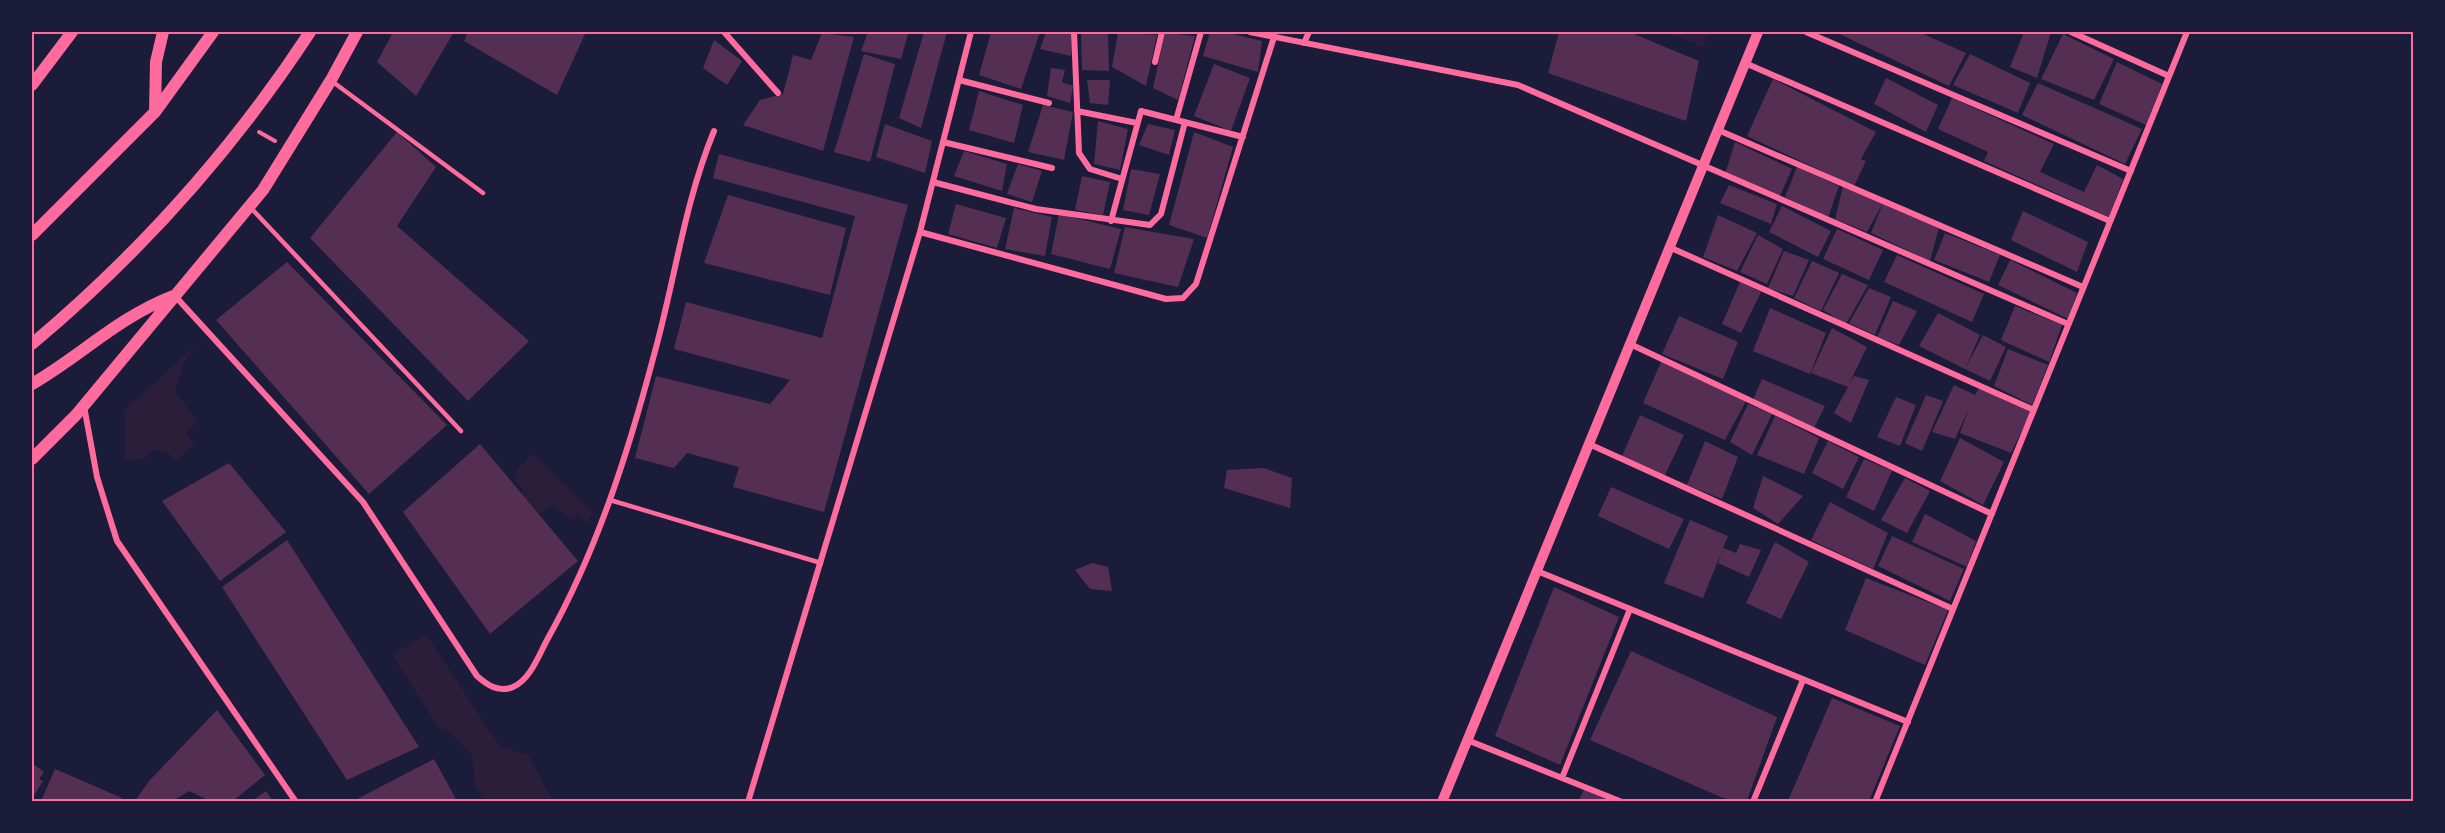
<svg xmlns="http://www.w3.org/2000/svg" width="2445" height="833" font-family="'PT Sans',sans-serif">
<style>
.green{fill:#2a1e3b}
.building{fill:#542f53}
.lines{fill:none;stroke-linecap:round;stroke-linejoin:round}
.path{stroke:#ff6b9d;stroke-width:4}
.service{stroke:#ff6b9d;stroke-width:4.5}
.minor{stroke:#ff6b9d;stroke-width:6}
.tertiary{stroke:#ff6b9d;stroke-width:10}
.secondary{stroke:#ff6b9d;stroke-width:12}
.neatline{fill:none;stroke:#ff6b9d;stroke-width:2}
</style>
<rect width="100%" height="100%" fill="#1b1b3a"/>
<path class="green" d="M1665 32H1709L1703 47Z
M201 341 185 360 175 391 197 421 186 432 195 445 176 460 169 454 155 450 145 458 125 462 124 410Z
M533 454 593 512 587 524 578 514 571 521 555 505 539 514 520 495 524 490 514 480 519 475 515 472Z
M426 634 499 745 529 756 553 801H486L475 786 472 755 448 730 439 728 392 655Z"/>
<path class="building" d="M393 32H454L416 96 377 62Z
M468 32H586L557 95 464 41Z
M868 32 908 34 901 59 861 51Z
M924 32H947L921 128 899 118Z
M991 32H1040L1021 89 979 75Z
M1046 32H1072L1071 56 1040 49Z
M1081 32H1108L1109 71 1082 70Z
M1118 32 1157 35 1146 86 1112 67Z
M1210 32H1224L1262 41 1258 72 1203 56Z
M1559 32H1629L1699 61 1686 121 1548 73Z
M1835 32H1919L1966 53 1949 86Z
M2024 32H2051L2037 78 2010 67Z
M822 33 854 37 823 151 743 125 760 100 783 94 793 55 811 60Z
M1165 33 1195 36 1178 100 1153 88Z
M2063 34 2114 59 2094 100 2041 79Z
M714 40 742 61 727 85 703 68Z
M864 54 895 64 870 162 834 152Z
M1970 54 2030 83 2018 113 1953 85Z
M2117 62 2162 84 2146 125 2099 104Z
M1214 64 1250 78 1231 131 1194 116Z
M1051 68 1065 70 1062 82 1073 86 1070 103 1047 96Z
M1886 78 1938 105 1926 132 1874 104Z
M1773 79 1876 132 1861 159 1866 161 1854 186 1747 136Z
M1087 80H1110L1108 105 1090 103Z
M2038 83 2142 129 2125 164 2022 115Z
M979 91 1023 105 1014 143 969 130Z
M1952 98 2054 144 2040 172 2084 192 2097 165 2123 179 2109 217 1984 161 1988 152 1938 129Z
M1043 105 1073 112 1064 160 1028 152Z
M1098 121 1128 129 1120 170 1094 164Z
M885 124 932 141 925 173 876 157Z
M1148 124 1175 130 1169 155 1139 145Z
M397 132 436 167 397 226 529 341 468 401 310 238Z
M1194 132 1233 147 1207 238 1169 225Z
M1735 142 1792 169 1780 196 1725 174Z
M964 151 1007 164 1002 191 954 176Z
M719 154 908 205 824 512 733 487 739 467 687 453 674 468 635 458 656 376 770 404 790 380 674 349 686 302 822 338 855 216 713 178Z
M1018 164 1042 171 1032 202 1007 194Z
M1797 167 1839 186 1828 218 1785 197Z
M1131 169 1160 174 1149 215 1123 210Z
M1082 176 1110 182 1103 215 1075 210Z
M1729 185 1777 204 1771 224 1720 203Z
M1843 186 1883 203 1887 206 1939 228 1930 261 1871 233 1883 203 1867 232 1835 219Z
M728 195 846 228 830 295 704 263Z
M956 204 1006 218 997 248 948 234Z
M1782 206 1831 231 1818 257 1769 232Z
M1014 208 1052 217 1045 256 1005 249Z
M2023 211 2088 242 2077 272 2011 240Z
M1059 214 1121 229 1110 269 1051 254Z
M1718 215 1757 233 1737 271 1703 257Z
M1125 227 1194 239 1178 287 1114 273Z
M1837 229 1883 250 1869 280 1823 259Z
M1945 233 2000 255 1989 282 1934 260Z
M1758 235 1783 249 1767 284 1740 272Z
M1784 251 1809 260 1793 296 1768 288Z
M1897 255 1984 294 1972 322 1884 282Z
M2010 260 2077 293 2068 319 1998 285Z
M1812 261 1839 273 1821 311 1794 298Z
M287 262 447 425 369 494 216 320Z
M1842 274 1868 285 1846 324 1823 310Z
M1740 282 1761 292 1741 333 1722 324Z
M1869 288 1891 297 1875 335 1849 323Z
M1893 301 1917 311 1899 345 1877 337Z
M2015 306 2062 325 2049 362 2001 340Z
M1770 308 1826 333 1810 374 1753 351Z
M1938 313 1980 335 1965 369 1919 346Z
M1679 316 1738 342 1723 379 1662 354Z
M1832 328 1867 347 1849 384 1854 376 1869 380 1851 423 1834 413 1848 387 1811 373Z
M1983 335 2006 347 1990 381 1965 369Z
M2008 349 2048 365 2032 405 1994 386Z
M1661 362 1746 401 1725 440 1643 403Z
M1762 379 1825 406 1813 430 1753 400Z
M1954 385 1975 395 1979 388 2031 412 2011 453 1960 433 1969 408 1955 439 1932 432Z
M1926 395 1943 401 1922 451 1905 443Z
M1896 397 1916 405 1900 446 1877 437Z
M1748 404 1772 414 1752 455 1730 442Z
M1640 415 1684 435 1664 477 1622 456Z
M1775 416 1819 438 1804 474 1757 455Z
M1960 438 2004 462 1983 505 1940 481Z
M1705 441 1738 457 1722 499 1687 485Z
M1828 441 1859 457 1843 489 1812 473Z
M480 444 578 561 490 634 403 512Z
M1864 459 1892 471 1874 511 1846 497Z
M229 463 286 532 220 581 162 501Z
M1264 468 1292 478 1290 508 1224 488 1227 470Z
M1763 476 1803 496 1778 524 1753 508Z
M1905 478 1930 491 1907 533 1881 520Z
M1611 487 1684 519 1669 549 1598 516Z
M1830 502 1888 533 1873 569 1811 540Z
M1925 514 1976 541 1967 567 1912 542Z
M1690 520 1728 536 1723 548 1736 553 1740 544 1761 550 1749 577 1718 563 1722 551 1703 598 1664 583Z
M1892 536 1964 569 1950 601 1878 566Z
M287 540 419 747 347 780 222 587Z
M1775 542 1809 562 1781 619 1746 603Z
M1092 563 1108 567 1112 591 1090 589 1075 570Z
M1866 578 1948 610 1925 665 1845 630Z
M1554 587 1619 617 1560 765 1495 736Z
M1631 651 1777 717 1747 801H1730L1590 740Z
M1832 698 1900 726 1869 801H1788Z
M217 710 265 775 233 801H210L189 791 173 801H135L149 781Z
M434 759 457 801 357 799Z
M32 763 44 772 39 779 43 781 32 799Z
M55 769 122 798 120 801H41Z
M1584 790 1611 801H1578Z
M266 791 273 801H252Z"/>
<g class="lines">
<path class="path" d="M259 132 275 141"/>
<path class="service" d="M333 82 483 193
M251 208 461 431
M610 500 821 563"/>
<path class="minor" d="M724 32 778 93
M1074 32 1079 153 1090 169 1122 179
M1250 32 1518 85 2068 324
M1806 32 2131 171
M2071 32 2169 76
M1304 43 1309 32
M1155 62 1162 32
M1745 63 2110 221
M959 80 1049 103
M1077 111 1137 123
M1176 120 1201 32
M1718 130 2083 287
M943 142 1052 168
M933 182 1036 209 1150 225 1161 214 1185 122
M1111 221 1141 111 1243 137
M920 232 1166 299 1183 298 1196 284 1274 37
M1669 247 2034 410
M175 296 363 502 477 676C487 685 499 693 513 687 530 680 539 655 547 640 597 551 628 453 654 355 675 280 684 204 714 131
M1630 344 1992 514
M84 406 97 477 117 541 296 802
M1589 444 1953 609
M1537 571 1908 722
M1467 740 1622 802
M1562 778 1630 609
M748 802 920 232 971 32
M1753 802 1803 680
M1875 802 2187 32"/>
<path class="tertiary" d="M1442 802 1758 32"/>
<path class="secondary" d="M32 85 72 32
M155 112 156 62 163 32
M32 235 155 112 213 32
M32 344C138 255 234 148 310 32
M32 384C82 355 117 318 173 296
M32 459 76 415 263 190 331 80 357 32"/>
</g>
<rect width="2445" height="833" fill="none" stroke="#1b1b3a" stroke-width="66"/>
<rect x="33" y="33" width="2379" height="767" class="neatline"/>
</svg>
